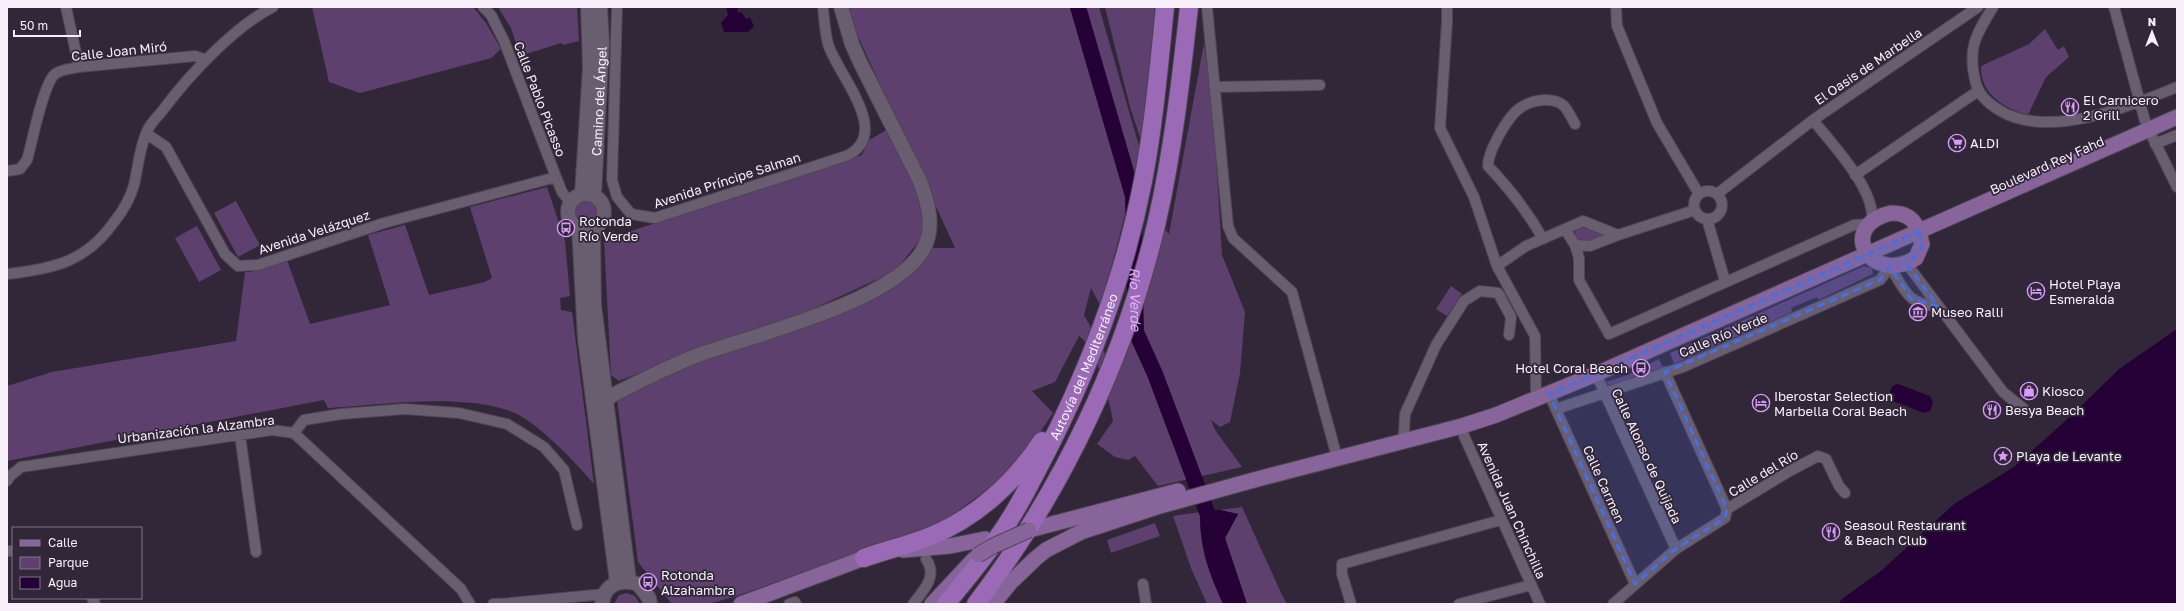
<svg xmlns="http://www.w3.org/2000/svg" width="2184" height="611" font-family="'Golos Text',sans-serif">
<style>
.green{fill:#5d406d}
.water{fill:#250036}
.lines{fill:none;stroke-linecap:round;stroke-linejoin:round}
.river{stroke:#250036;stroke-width:16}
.street-casing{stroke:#4e4554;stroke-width:12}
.secondary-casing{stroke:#4e4554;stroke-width:16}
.primary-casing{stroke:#4e4554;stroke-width:17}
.highway-casing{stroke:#4e4554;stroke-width:20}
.street{stroke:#695d70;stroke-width:10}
.secondary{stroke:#695d70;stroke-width:14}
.primary{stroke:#87659b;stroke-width:15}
.highway{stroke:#9b6ab7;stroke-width:18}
.primary-bridge-casing{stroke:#4e4554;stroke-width:17;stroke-linecap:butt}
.primary-bridge{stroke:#87659b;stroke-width:15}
.marked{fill:#496edf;fill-opacity:0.2;stroke:#496edf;stroke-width:3;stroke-dasharray:8 5;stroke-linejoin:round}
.labels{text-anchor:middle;stroke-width:3.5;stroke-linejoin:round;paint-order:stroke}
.street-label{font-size:13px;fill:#f7f0fb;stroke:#312738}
.poi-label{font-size:13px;fill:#f7f0fb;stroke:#312738;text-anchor:start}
.water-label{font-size:14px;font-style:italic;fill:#e2b5fe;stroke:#312738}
</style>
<rect width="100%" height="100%" fill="#312738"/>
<path class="green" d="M312 7H473L486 23 501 49 491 58 360 93 329 82Z
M498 7H577L579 41 563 45 561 43 520 56 511 28Z
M848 7H1099L1141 153 1101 307 1091 288 1084 315 1116 374 1139 317 1164 228 1169 234 1204 43 1214 123 1222 255 1245 312 1240 373 1230 422 1220 427 1211 420 1215 430 1242 467 1158 486 1135 456 1128 460 1115 457 1097 444 1113 421C1109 399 1097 349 1079 336L1055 382 1032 391 1053 413 1015 469 943 522 734 597 708 604H672L638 562 617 400 709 355 906 277 932 248H955L851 21Z
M1105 7H1155L1142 143 1130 107Z
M2045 29 2058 50 2064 46 2069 57 2046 77 2028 115C2005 108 1980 95 1981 66L2029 44Z
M890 128 919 189 924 217 920 240 895 271 804 313 696 351 619 381 611 375 604 240 862 155 869 140Z
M547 187 565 241 570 296 560 298 561 310 572 312 594 484C575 462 537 421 510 411 458 393 382 405 328 408L324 400 7 461V386L52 372 236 341 245 272H250L287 260 310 324 390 305 368 235 405 225 429 295 485 282 492 278 470 207Z
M573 212a13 13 0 1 1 26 0a13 13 0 1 1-26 0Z
M236 201 260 245 238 257 214 213Z
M197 226 221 270 199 282 175 238Z
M1580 227 1607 234C1596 240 1584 247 1575 237V229Z
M1864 266 1872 268 1873 274 1818 300 1817 297 1791 308 1792 312 1674 364 1670 353Z
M1451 286 1462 294 1447 316 1436 309Z
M1659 359 1663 368 1611 387 1606 382 1628 375Z
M1242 507 1282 595 1287 604H1247L1225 538 1238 514 1220 510Z
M1200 512C1200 550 1209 570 1223 604H1207L1191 568 1173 516Z
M1155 523 1160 536 1111 553 1107 540Z
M627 593 635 596 640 604H614L619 595Z"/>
<path class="water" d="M726 7H738L737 12 742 13 746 19 750 18 754 26 748 32H724L721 23 728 15Z
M2177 329V604H1838L1843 598 1881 571 1954 504 2014 467 2072 415 2119 369Z
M1898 384 1930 396 1933 402 1930 411 1924 413 1893 401 1889 395 1892 386Z
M1220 510 1238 514 1225 538 1247 604H1223C1208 570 1200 550 1200 512Z"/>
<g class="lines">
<path class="river" id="s1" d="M1078 7 1133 196 1136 332 1155 374 1214 531"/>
<defs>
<path id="street" d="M66 7 79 67
M483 7 491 15 504 41 556 177 562 192 570 202
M617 7 612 180 617 197 631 214 655 218 846 156C894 134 837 74 828 44 825 32 824 19 823 7
M1207 7 1228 226 1233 238 1292 292 1335 450
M1447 7V22L1440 128 1474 197 1497 266 1535 336 1536 391
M1616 7 1617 26 1657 123 1699 194
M1993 7C1975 36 1967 49 1976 84 1979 95 1989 104 1999 110 2047 140 2129 107 2177 87
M2114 7 2145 121
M1215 87 1320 85
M2149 130 2177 187
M147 134 166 147 225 254 238 266 258 265 384 223 556 177
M2155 144 2177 135
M7 171 20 169 27 160C32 143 43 84 55 74 62 69 71 69 79 67L195 56 206 60
M1855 175 1978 91
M1694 205a14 14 0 1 1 28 0a14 14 0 1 1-28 0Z
M1717 194 1813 120
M1707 219 1725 281
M1872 220C1875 189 1832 144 1813 120L1978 7
M1618 235 1590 246 1575 245 1565 229 1583 221 1618 235 1695 210
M1543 239C1528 212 1509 188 1488 166 1488 151 1508 116 1520 108 1531 100 1553 96 1564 106 1568 110 1572 119 1575 124
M1575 245 1579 258V280L1609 334 1854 225 1868 224
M1907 264 2003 392 2024 409
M1497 266 1526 246 1565 229
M7 274C53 269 86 262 114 222 123 211 130 199 134 185 138 168 140 144 148 129 152 122 158 116 163 110 188 76 235 26 273 7
M1665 372 1727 509
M1596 374 1676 549
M1549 394 1635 584
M1556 409 1683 367 1880 280 1890 267C1906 291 1906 304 1938 306
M1462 426 1464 436 1540 604
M294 433 304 420 341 414 405 409 459 413 507 424 544 447 564 470 577 525
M1404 433 1405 414 1436 345 1464 301 1480 291 1498 293 1511 317 1509 335
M240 435 256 552
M7 481 10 476 21 467 272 430 294 433 461 589 470 604
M7 551H13
M1143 584 1146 604
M92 598 95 604
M510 603 605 594
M493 604 517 603
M789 604 795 602 796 604
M913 604C924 590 938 576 926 559
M1351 604 1342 574V564L1501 520
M1459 604 1531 585
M1613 604 1676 549 1725 518 1727 509 1788 472 1818 456 1826 459 1839 486 1845 493"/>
<g id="secondary">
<circle cx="586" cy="212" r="18"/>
<path d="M582 194 590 67 588 7"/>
<path id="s2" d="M594 195 602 43 600 7"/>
<path d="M579 228 585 339 617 582"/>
<path d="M593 229 594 305 629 581"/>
<path d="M605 399C637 383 668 366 701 354 755 335 898 300 924 248 935 226 928 203 920 181L860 62 852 44 841 7"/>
<path d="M602 604C604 584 621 578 638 584L649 598 650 604"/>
</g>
<path id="primary" d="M1891 213C1913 213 1918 225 1922 244L1916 258C1870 286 1836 226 1891 213Z
M1029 530 1178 491
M903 550 950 546 985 539
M741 604 864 558 876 555
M932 604 974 559
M993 604 1011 582 1035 559 1046 550 1081 532 1160 506 1254 480 1462 426 1496 415 1596 374 2177 117"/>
<g id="highway">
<path d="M864 558C886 550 909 545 931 536 977 517 1015 482 1042 441"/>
<path id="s3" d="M946 604C963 583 981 562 996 540 1017 511 1033 478 1049 447 1092 362 1125 274 1143 181 1154 124 1159 65 1165 7"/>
<path d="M976 604C1062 491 1125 359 1157 221 1173 151 1181 79 1189 7"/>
</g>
</defs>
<use href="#street" class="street-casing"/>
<use href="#secondary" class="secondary-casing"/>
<use href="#primary" class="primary-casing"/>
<use href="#highway" class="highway-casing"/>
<use href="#street" class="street"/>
<use href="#secondary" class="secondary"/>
<use href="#primary" class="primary"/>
<use href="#highway" class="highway"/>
<defs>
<path id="primary-bridge" d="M978 555 993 546 1029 530"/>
</defs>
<use href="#primary-bridge" class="primary-bridge-casing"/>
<use href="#primary-bridge" class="primary-bridge"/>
</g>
<path class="marked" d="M1919 231 1922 244 1920 252 1907 264 1938 306 1911 299 1890 267 1880 280 1665 372 1727 509 1725 518 1676 549 1635 584 1549 394Z"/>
<defs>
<symbol id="restaurant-ring" viewBox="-11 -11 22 22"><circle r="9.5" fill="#312738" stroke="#d79bf9" stroke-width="1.5"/><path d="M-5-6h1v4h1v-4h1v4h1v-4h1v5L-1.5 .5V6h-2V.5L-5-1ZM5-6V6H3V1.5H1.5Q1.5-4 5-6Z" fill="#d79bf9"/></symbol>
<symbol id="supermarket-ring" viewBox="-11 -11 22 22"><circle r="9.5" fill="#312738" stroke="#d79bf9" stroke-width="1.5"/><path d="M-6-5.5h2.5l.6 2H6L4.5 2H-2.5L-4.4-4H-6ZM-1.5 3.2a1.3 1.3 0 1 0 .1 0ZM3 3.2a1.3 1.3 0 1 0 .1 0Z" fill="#d79bf9"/></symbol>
<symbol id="bus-ring" viewBox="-11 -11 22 22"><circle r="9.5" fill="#312738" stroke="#d79bf9" stroke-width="1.5"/><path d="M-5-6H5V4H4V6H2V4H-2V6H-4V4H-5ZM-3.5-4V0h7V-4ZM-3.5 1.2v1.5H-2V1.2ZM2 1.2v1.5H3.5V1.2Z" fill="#d79bf9"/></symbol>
<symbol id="hotel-ring" viewBox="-11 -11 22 22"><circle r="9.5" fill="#312738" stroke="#d79bf9" stroke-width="1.5"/><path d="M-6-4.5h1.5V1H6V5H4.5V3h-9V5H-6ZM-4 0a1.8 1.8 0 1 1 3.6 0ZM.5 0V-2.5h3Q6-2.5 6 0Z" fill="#d79bf9"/></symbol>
<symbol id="museum-ring" viewBox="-11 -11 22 22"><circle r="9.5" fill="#312738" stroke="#d79bf9" stroke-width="1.5"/><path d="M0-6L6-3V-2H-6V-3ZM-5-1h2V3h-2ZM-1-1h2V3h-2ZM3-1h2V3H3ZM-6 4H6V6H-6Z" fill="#d79bf9"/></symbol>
<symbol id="shop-ring" viewBox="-11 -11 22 22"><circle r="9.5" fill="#312738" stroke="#d79bf9" stroke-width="1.5"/><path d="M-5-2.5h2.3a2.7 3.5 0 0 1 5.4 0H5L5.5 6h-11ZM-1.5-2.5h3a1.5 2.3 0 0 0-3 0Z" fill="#d79bf9"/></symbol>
<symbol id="sight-ring" viewBox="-11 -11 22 22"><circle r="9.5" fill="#312738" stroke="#d79bf9" stroke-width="1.5"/><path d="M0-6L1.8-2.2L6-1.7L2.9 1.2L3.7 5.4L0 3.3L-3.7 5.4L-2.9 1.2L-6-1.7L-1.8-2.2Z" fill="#d79bf9"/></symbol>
</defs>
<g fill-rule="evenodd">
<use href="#restaurant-ring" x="2060" y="97" width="20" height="20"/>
<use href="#supermarket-ring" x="1947" y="133" width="20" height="20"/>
<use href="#bus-ring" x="556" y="218" width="20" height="20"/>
<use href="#hotel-ring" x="2026" y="281" width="20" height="20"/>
<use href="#museum-ring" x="1908" y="302" width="20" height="20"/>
<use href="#bus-ring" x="1631" y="358" width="20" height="20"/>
<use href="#shop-ring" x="2019" y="381" width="20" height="20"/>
<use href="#hotel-ring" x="1751" y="393" width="20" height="20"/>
<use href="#restaurant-ring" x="1982" y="400" width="20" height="20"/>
<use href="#sight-ring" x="1993" y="446" width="20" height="20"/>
<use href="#restaurant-ring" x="1821" y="522" width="20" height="20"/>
<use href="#bus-ring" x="638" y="572" width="20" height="20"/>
</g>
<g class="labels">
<g class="street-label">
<text transform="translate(119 51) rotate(-6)" y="5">Calle Joan Miró</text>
<text transform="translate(1868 66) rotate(-34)" y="5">El Oasis de Marbella</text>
<text transform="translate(540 99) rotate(69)" y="5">Calle Pablo Picasso</text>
<text dy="5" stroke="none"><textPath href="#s2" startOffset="94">Camino del Ángel</textPath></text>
<text transform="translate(2047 165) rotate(-24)" y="5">Boulevard Rey Fahd</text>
<text transform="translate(727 180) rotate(-18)" y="5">Avenida Príncipe Salman</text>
<text transform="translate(314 232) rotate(-18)" y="5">Avenida Velázquez</text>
<text transform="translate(1723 335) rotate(-23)" y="5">Calle Río Verde</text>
<text dy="5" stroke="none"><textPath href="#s3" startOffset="276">Autovía del Mediterráneo</textPath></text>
<text transform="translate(196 429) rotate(-7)" y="5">Urbanización la Alzambra</text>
<text transform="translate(1647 456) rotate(65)" y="5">Calle Alonso de Quijada</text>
<text transform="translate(1763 473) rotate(-31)" y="5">Calle del Río</text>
<text transform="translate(1604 484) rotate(66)" y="5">Calle Carmen</text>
<text transform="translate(1512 510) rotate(66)" y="5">Avenida Juan Chinchilla</text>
</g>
<g class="poi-label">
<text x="2083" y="105">El Carnicero<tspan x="2083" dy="15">2 Grill</tspan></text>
<text x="1970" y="148">ALDI</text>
<text x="579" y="226">Rotonda<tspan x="579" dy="15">Río Verde</tspan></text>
<text x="2049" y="289">Hotel Playa<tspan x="2049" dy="15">Esmeralda</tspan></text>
<text x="1931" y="317">Museo Ralli</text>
<text x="1628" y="373" text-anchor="end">Hotel Coral Beach</text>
<text x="2042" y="396">Kiosco</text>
<text x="1774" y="401">Iberostar Selection<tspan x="1774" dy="15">Marbella Coral Beach</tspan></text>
<text x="2005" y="415">Besya Beach</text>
<text x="2016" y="461">Playa de Levante</text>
<text x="1844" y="530">Seasoul Restaurant<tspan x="1844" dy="15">&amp; Beach Club</tspan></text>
<text x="661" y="580">Rotonda<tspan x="661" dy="15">Alzahambra</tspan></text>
</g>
<g class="water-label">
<text dy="5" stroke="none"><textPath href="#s1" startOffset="300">Rio Verde</textPath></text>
</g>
</g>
<rect width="2184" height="611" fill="none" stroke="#f7f0fb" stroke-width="16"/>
<rect x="12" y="527" width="130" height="72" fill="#312738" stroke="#807786"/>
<rect x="20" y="540" width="20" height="6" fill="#87659b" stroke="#807786"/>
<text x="48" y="547" font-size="12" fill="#f7f0fb">Calle</text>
<rect x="20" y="557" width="20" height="12" fill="#5d406d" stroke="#807786"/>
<text x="48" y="567" font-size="12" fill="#f7f0fb">Parque</text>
<rect x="20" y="577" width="20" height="12" fill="#250036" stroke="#807786"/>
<text x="48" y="587" font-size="12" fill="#f7f0fb">Agua</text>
<g transform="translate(2152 32)" stroke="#312738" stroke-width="3" paint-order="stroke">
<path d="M0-3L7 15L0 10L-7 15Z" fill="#f7f0fb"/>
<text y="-6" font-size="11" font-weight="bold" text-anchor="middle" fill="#f7f0fb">N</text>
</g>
<path d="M14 30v6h66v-6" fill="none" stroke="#f7f0fb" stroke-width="2"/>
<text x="20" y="30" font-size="12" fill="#f7f0fb" stroke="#312738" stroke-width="3" paint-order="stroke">50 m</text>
</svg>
